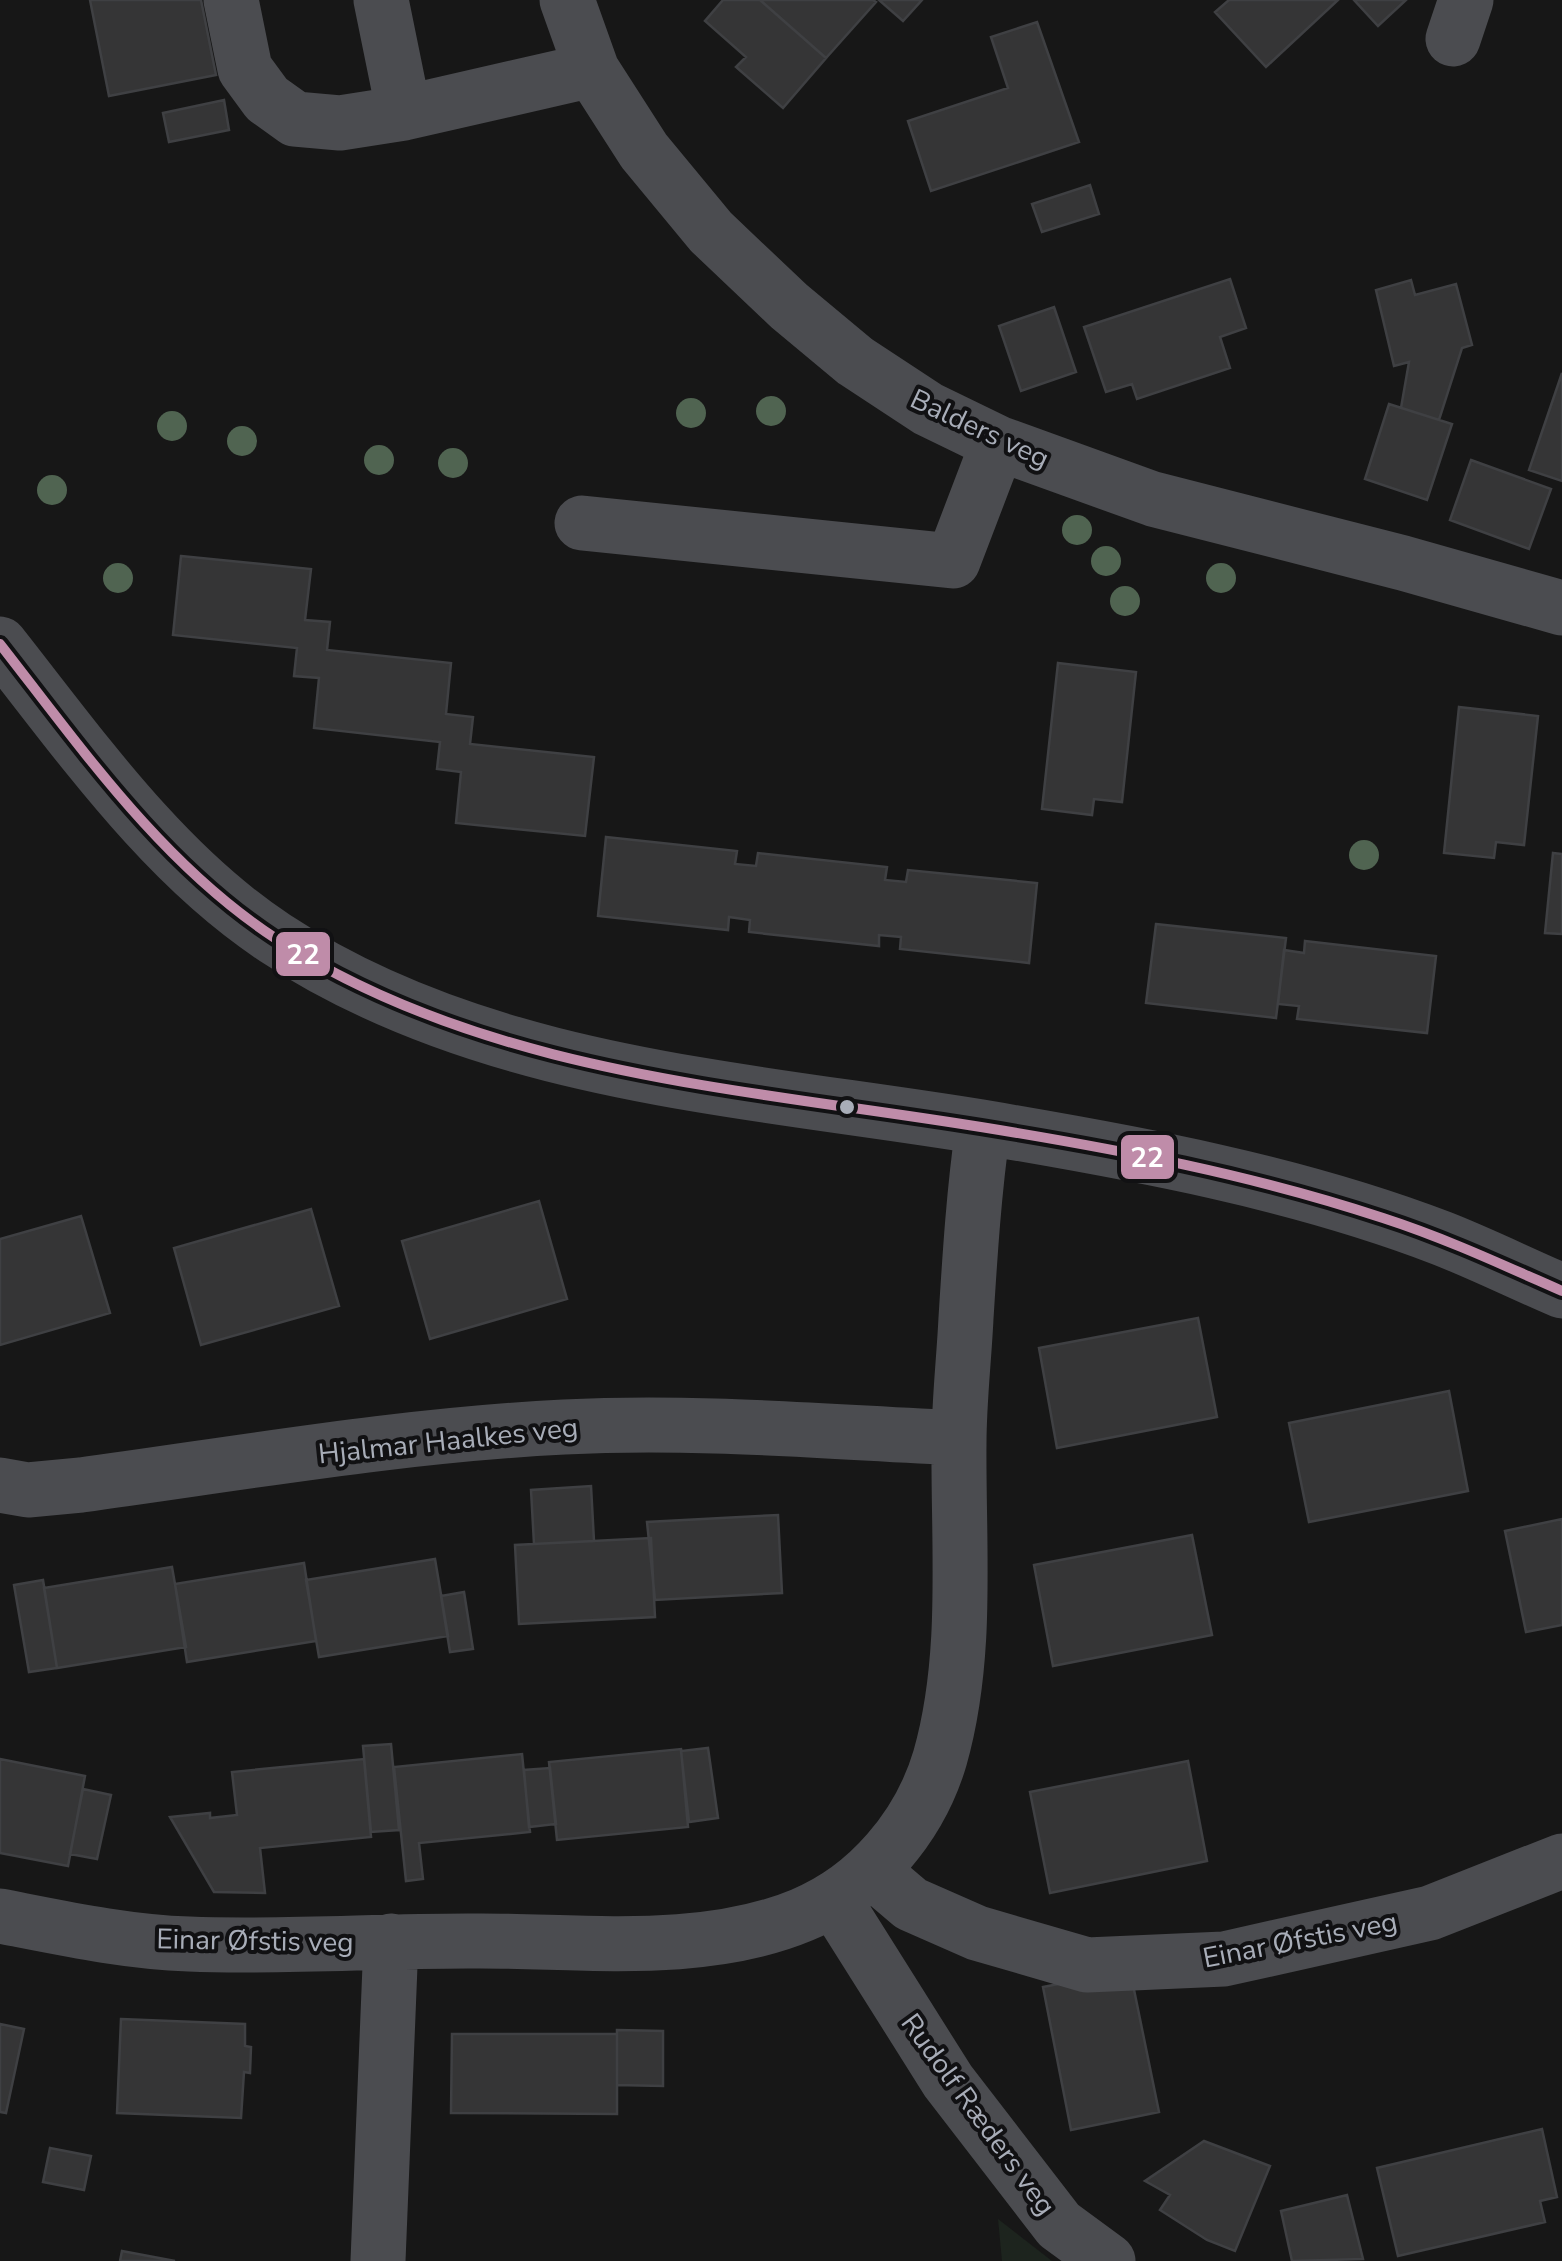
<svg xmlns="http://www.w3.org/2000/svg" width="1562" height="2261" font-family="'Nunito Sans',sans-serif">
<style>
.green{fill:#1d241e}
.building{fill:#353536;stroke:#3f4043;stroke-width:2.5}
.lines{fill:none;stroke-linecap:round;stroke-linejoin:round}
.minor{stroke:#4b4c50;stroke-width:55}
.bus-1-casing{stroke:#111113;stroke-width:18}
.bus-1{stroke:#bf8ca9;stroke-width:10}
.tree{fill:#506451}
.bus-dot{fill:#a8adb8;stroke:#111113;stroke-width:4}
.labels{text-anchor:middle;stroke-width:8;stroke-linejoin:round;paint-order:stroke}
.street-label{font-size:28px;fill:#a8adb8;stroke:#111113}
.line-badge{stroke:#111113;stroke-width:4}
.badge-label{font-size:28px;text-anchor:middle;font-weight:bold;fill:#fff}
</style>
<rect width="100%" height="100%" fill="#171717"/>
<path class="green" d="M998 2219 1052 2261H1002Z"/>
<path class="building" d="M90 0H201L216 75 109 96Z
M723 0H760L826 58 783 108 736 67 746 57 705 21Z
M760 0H873L876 2 826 58Z
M879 0H922L903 21Z
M1229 0H1338L1266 67 1215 12Z
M1354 0H1406L1378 26Z
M1037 22 1079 142 931 191 908 121 1008 88 991 37Z
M224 100 229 130 169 142 163 113Z
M1090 185 1099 214 1042 232 1032 204Z
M1230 279 1246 328 1220 337 1230 368 1137 399 1132 384 1106 392 1084 327Z
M1411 280 1415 295 1456 284 1472 345 1462 348 1439 420 1401 408 1409 362 1394 366 1376 290Z
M1054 307 1076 372 1021 391 999 326Z
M1562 373V481L1529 470Z
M1389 404 1452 424 1427 500 1365 479Z
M1471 460 1551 489 1529 549 1450 520Z
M181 556 311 569 305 620 330 622 327 650 451 663 446 714 473 717 470 744 594 757 585 836 456 823 461 772 437 769 440 742 314 728 319 678 294 676 297 648 173 635Z
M1058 663 1136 672 1122 802 1094 799 1092 815 1042 809Z
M1459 707 1538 716 1524 845 1496 842 1494 858 1444 853Z
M606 837 737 851 735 864 756 866 758 853 887 867 885 880 906 882 908 870 1037 883 1029 963 900 949 901 937 879 935V946L749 932 750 920 729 917 728 930 598 916Z
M1553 853 1562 854V934L1545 933Z
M1156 924 1286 938 1276 1018 1146 1003Z
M1305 941 1436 956 1427 1033 1297 1019 1299 1006 1278 1004 1284 950 1304 953Z
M539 1201 567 1299 430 1339 402 1241Z
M311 1209 339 1306 201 1345 174 1248Z
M81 1216 110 1313 0 1345V1239Z
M1198 1318 1217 1417 1057 1448 1039 1348Z
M1449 1391 1468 1491 1309 1522 1289 1423Z
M591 1486 594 1541 534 1544 531 1490Z
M778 1515 782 1593 655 1600 647 1522Z
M1562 1519V1625L1526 1632 1505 1531Z
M1192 1535 1212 1635 1053 1666 1034 1565Z
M651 1538 655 1617 519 1624 515 1545Z
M435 1559 448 1636 319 1657 306 1580Z
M304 1563 316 1641 187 1662 175 1584Z
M172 1567 186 1647 57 1668 44 1588Z
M43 1580 57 1668 29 1672 14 1585Z
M464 1592 473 1649 450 1652 441 1596Z
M391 1744 399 1830 371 1832 363 1746Z
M708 1748 718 1818 689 1822 681 1751Z
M681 1749 688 1827 557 1840 549 1762Z
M522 1754 530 1832 419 1843 423 1879 406 1881 394 1767Z
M0 1759 85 1776 68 1866 0 1853Z
M364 1759 371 1837 260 1848 265 1893 214 1892 170 1817 210 1813V1818L237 1815 232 1772Z
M1188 1761 1207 1861 1050 1893 1030 1792Z
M550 1768 556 1824 529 1827 524 1770Z
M83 1789 111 1795 97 1859 70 1854Z
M1130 1970 1159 2112 1071 2130 1043 1987Z
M121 2019 245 2024V2046L251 2047 250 2073 244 2072 241 2118 117 2113Z
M0 2024 24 2029 6 2113 0 2112Z
M617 2030 663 2031V2086L617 2085Z
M452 2034H617V2114L451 2113Z
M1542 2129 1557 2197 1540 2201 1545 2222 1398 2256 1377 2168Z
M1204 2141 1270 2166 1235 2251 1207 2240 1160 2210 1170 2195 1145 2181Z
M50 2148 91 2156 84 2190 43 2182Z
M1347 2195 1363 2259 1292 2261 1281 2211Z
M122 2251 175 2261H120Z"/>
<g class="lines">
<path class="minor" d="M231 0 245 69 267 99 295 119 340 123 404 113 592 70
M381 0 404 113
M567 0 592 70 644 151 711 232 789 306 855 361 928 409 998 443 1153 499 1403 563 1562 608
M1453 39 1466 0
M582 523 953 561 998 443
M0 644C82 748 164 865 275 938 483 1075 742 1088 981 1127 1136 1153 1295 1182 1441 1238 1482 1254 1522 1274 1562 1291
M0 1485 28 1490 81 1485C242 1463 402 1435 564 1427 695 1420 828 1432 959 1438
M871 1870 911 1904 977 1933 1087 1965 1224 1959 1430 1913 1562 1861
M834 1900 948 2081 1059 2225 1108 2261
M0 1916C62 1928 126 1942 189 1944 286 1948 384 1940 481 1941 586 1941 704 1956 802 1915 868 1888 920 1826 940 1758 969 1656 958 1547 959 1443 959 1401 964 1360 966 1318 970 1254 974 1191 983 1128
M378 2261 391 1941"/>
<defs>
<path id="bus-1" d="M0 644C82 749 162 864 275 938 484 1074 741 1088 981 1127 1117 1149 1253 1175 1383 1218 1445 1238 1503 1265 1562 1291"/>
</defs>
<use href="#bus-1" class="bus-1-casing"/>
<use href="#bus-1" class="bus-1"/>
</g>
<g class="tree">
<circle cx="771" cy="411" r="15"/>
<circle cx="691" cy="413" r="15"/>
<circle cx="172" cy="426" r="15"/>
<circle cx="242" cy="441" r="15"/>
<circle cx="379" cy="460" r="15"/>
<circle cx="453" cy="463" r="15"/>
<circle cx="52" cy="490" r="15"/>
<circle cx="1077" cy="530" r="15"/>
<circle cx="1106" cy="561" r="15"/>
<circle cx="118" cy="578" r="15"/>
<circle cx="1221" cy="578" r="15"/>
<circle cx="1125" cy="601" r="15"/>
<circle cx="1364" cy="855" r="15"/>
</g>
<circle class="bus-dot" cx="847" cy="1107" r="9"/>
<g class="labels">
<g class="street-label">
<text transform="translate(980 428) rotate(25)" y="10">Balders veg</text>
<text transform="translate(448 1440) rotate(-6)" y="10">Hjalmar Haalkes veg</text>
<text transform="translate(1300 1939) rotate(-11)" y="10">Einar Øfstis veg</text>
<text transform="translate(255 1940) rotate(1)" y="10">Einar Øfstis veg</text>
<text transform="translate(979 2114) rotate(54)" y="10">Rudolf Ræders veg</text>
</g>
</g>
<g class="line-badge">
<rect x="274" y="930" width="58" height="48" rx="10" fill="#bf8ca9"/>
<rect x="1119" y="1133" width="57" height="48" rx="10" fill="#bf8ca9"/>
</g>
<g class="badge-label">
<text x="303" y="964">22</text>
<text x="1147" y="1167">22</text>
</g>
</svg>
